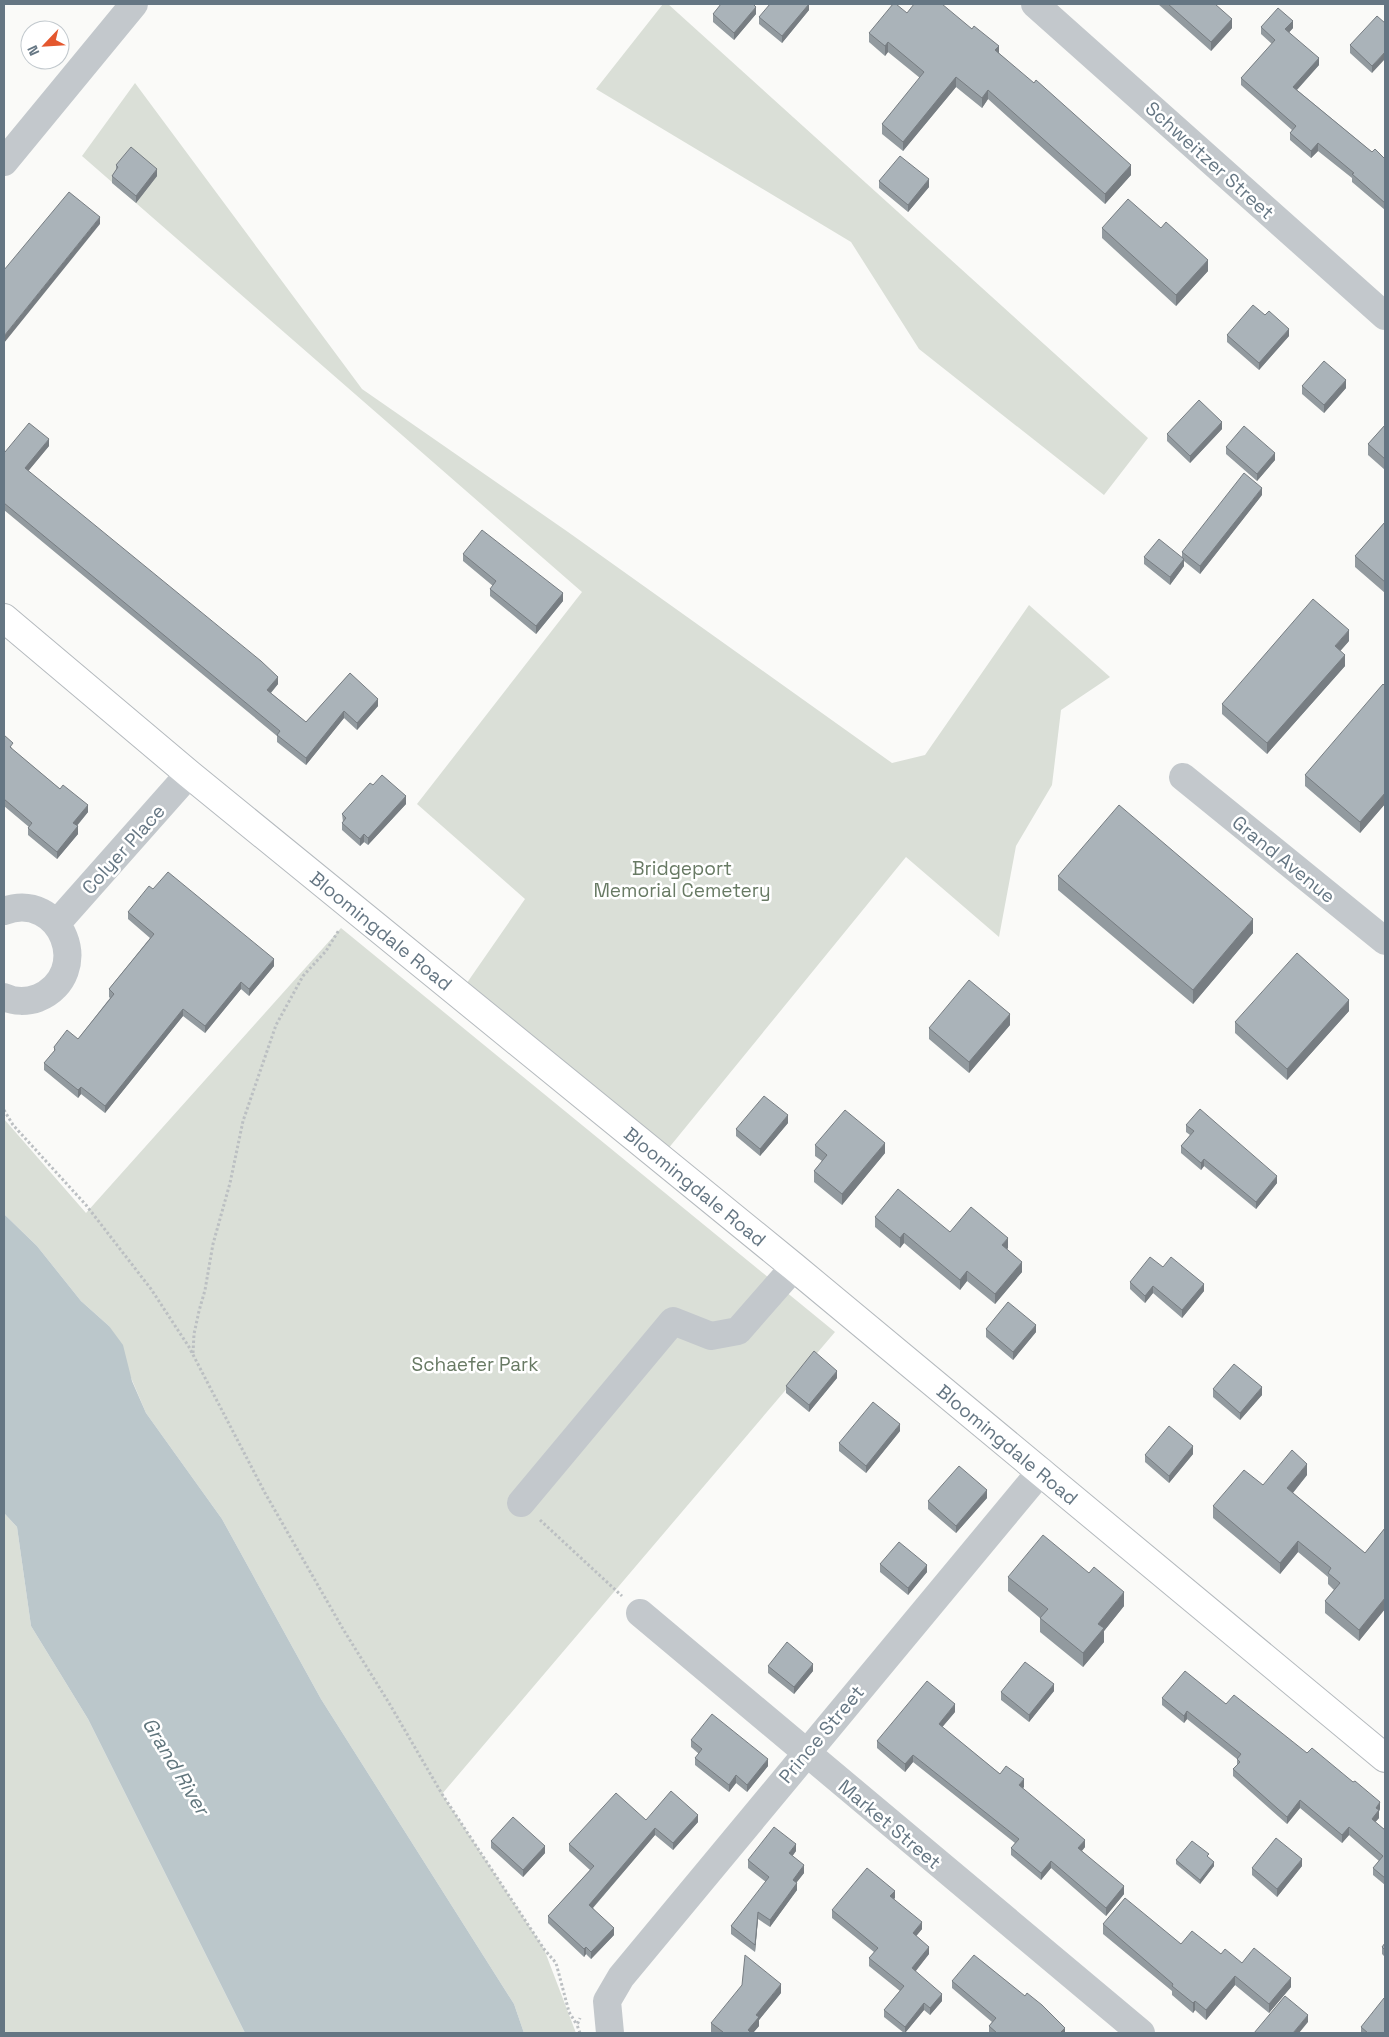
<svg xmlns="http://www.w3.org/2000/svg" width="1389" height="2037" font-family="'Space Grotesk',sans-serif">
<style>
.green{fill:#dadfd7}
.water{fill:#bbc7cb}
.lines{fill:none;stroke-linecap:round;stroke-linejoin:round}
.major-casing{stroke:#b5babe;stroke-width:30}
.path{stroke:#bbbfc2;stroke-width:3;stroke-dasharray:2.5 2.5;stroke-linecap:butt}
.minor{stroke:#c3c8cc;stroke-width:28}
.major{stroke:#fff;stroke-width:28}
.wall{fill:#929a9f}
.shaded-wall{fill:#777d82}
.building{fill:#aab3b9;stroke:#777d82}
.labels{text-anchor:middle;stroke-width:5;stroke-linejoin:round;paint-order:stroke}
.street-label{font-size:19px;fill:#657683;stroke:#fff}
.park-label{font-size:19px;fill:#687a64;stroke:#fff}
.water-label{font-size:20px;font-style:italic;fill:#60757c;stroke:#fff}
</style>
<rect width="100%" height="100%" fill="#fafaf8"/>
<path class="green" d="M663 4H668L1148 438 1104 495 919 349 851 242 596 89Z
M135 83 362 389 568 532 892 763 925 755 1029 605 1110 677 1061 710 1052 785 1016 846 999 937 906 857 663 1155 462 990 525 899 417 804 582 592 82 156Z
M341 928 835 1332 442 1794 544 1949 576 2033H524L514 2004 321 1699 222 1519 146 1413 109 1326 81 1301 37 1246 4 1214V1119L86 1213Z
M4 1513 17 1527 31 1626 88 1719 245 2033H4Z"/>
<path class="water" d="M4 1214 37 1246 81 1301 109 1326 123 1345 132 1381 146 1413 222 1519 321 1699 514 2004 524 2033H245L88 1719 31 1626 17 1527 4 1513Z"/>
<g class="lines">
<defs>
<g id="major">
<path id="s1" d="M4 618 189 774 794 1267 1385 1758"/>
</g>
</defs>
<use href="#major" class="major-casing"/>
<path class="path" d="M4 1110 13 1125 86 1205 151 1289 189 1347 265 1493 343 1629 389 1703 442 1794 544 1949 556 1963 569 2012 577 2025
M193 1353 194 1334 199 1311 205 1290 213 1244 230 1183 243 1121 276 1025 303 976 326 951 339 930
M540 1520 622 1596
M580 2033 577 2025 580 2018"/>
<path class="minor" d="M1035 4 1385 316
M4 162 134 4
M1183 777 1385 941
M4 911C61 890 95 973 38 998 27 1002 14 1002 4 997
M57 923 189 774
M521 1503 673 1321 711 1336 738 1331 794 1267
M640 1613 1141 2033
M610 2033 607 2001 621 1977 1041 1471"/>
<use href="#major" class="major"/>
</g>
<path class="wall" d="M809 4V10L782 43 759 24V17Z
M1158 4H1215L1232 28 1211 51Z
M907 13 999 53 1131 175 1105 204 988 99 982 108 956 87 903 151 882 134V124L920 78 888 52 885 56 869 42V33Z
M713 14H756L734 40 713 22Z
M1385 23 1372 73 1350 53V45Z
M1261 27 1293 28 1289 32 1319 65 1297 90 1372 152 1385 159V210L1352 182V178L1318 151 1311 158 1290 140V133L1292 130 1241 85V78L1272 44 1261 34Z
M116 165 157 176 136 203 112 183V176L116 170Z
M879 181 929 187 908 212 879 188Z
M1102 228H1161L1208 271 1176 306 1102 238Z
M1227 335 1289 336 1259 370 1227 342Z
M1302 386 1346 388 1324 413 1302 394Z
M1385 425V470L1368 455V444Z
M1222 429 1190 463 1167 441V434Z
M49 446 28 471 278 684 271 693 306 722 350 673 378 706 357 730 344 718 306 765 277 742V736L4 510V451L5 452Z
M1226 447 1275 460 1257 481 1226 454Z
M1262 495 1200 574 1184 561V566L1170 585 1144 564V557H1182V552Z
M1385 522V593L1355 567V556Z
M463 554 563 601 536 634 490 596V589L493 586 463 561Z
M1349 641 1340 651 1345 666 1267 754 1222 714V704Z
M1385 686V804L1360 833 1305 786V775Z
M4 735 13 750 88 812 77 826 78 834 57 859 28 835V828L29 827 4 806Z
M373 785 406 804 368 845 364 842 360 846 342 830V823L343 822 342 814Z
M1058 876 1253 933 1193 1004 1058 890Z
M153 889 274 966 249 996 241 989 205 1033 183 1016 105 1113 81 1094 78 1098 44 1070V1063L54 1052V1047L78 1039 110 998 109 997V989L150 938 128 919V912Z
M1349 1011 1287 1080 1235 1033V1022Z
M1010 1025 969 1073 929 1039V1028Z
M788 1123 760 1156 736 1136V1129Z
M1186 1125 1277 1183 1256 1209 1204 1166 1201 1170 1181 1153V1146L1190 1135 1186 1132Z
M815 1145 885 1153 842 1205 814 1182V1171L822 1161 815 1156Z
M875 1217 950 1232 1008 1248 1007 1249 1022 1272 995 1304 967 1281 960 1290 904 1243 900 1248 875 1227Z
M1163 1267 1204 1291 1182 1318 1153 1293 1145 1303 1130 1289V1282Z
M986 1329 1036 1332 1013 1360 986 1337Z
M837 1378 809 1412 786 1393V1386Z
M1213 1389 1262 1395 1240 1420 1213 1397Z
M900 1431 866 1473 839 1451V1443Z
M1193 1454 1169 1483 1145 1462V1455Z
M1307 1475 1293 1493 1365 1553 1385 1528V1609L1359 1641 1325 1613V1601L1334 1590 1328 1584V1577L1298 1552 1280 1574 1213 1518V1506L1263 1485Z
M987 1498 956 1533 928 1509V1501Z
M880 1564 927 1572 908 1595 880 1572Z
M1008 1577 1124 1606 1104 1631V1642L1083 1667 1040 1632V1618L1008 1591Z
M768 1666 813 1671 794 1694 768 1673Z
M1054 1691 1029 1722 1001 1700V1692Z
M1162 1698 1226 1704 1307 1753 1380 1809 1379 1811V1818L1375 1822 1385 1830V1885L1373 1875V1868L1379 1861 1349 1835 1342 1843 1300 1808 1287 1824 1233 1776V1769L1237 1765V1759L1187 1719 1184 1723 1162 1705Z
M955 1712 942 1727 1000 1774 1024 1787 1022 1788 1085 1847 1082 1851 1124 1894 1106 1916 1051 1868 1041 1880 1011 1855V1848L1015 1843 913 1762 905 1772 877 1748V1741Z
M691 1740 768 1766 747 1792 736 1783 729 1792 695 1765V1758L699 1754 691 1747Z
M646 1820 698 1822 673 1850 655 1835 593 1908 614 1935 591 1959 586 1954 584 1957 548 1923V1916L590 1870 569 1851V1844Z
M491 1841 545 1853 523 1877 491 1848Z
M796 1851 792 1856 804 1873 796 1883 797 1890 770 1927 758 1919 755 1952 731 1934V1926L766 1882 748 1868V1860Z
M1209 1858 1214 1866 1200 1884 1176 1864V1860Z
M1302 1866 1277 1897 1252 1875V1868Z
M895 1898 894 1899 922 1929 916 1936 929 1954 915 1971 942 2001 930 2015 924 2010 905 2033H904L884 2017V2010L900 1991 869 1966V1958L874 1952 832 1918V1910Z
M1103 1924 1221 1954 1242 1963 1291 1987 1269 2013 1235 1985 1206 2020 1195 2010 1193 2013 1172 1995V1991L1103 1934Z
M1385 1943V1957L1382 1954V1947Z
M952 1981 1065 2033H989V2026L992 2022 952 1988Z
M781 1993 759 2020V2026L753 2033H714L711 2032V2023Z
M1361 2027 1385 2033H1361Z"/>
<path class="shaded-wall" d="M809 4V10L782 43V36Z
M756 7V14L734 40V33Z
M1232 19V28L1211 51V42Z
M1293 21V28L1285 37V29Z
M888 42V52L885 56V46Z
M999 46V56L995 50Z
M1385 52V59L1372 73V66Z
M1319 58V65L1293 94V87Z
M956 77V87L903 151V142Z
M988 90V99L982 108V98Z
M1318 143V151L1311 158V151Z
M1131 165V175L1105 204V194Z
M157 169V176L136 203V196Z
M929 179V187L908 212V205Z
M100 217V224L4 343V336Z
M1208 260V271L1176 306V295Z
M1289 329V336L1259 370V363Z
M1346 380V388L1324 413V405Z
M1222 422V429L1190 463V456Z
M49 439V446L25 475V468Z
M1275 453V460L1257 481V474Z
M1262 488V495L1200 574V566Z
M1184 559V566L1170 585V577Z
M563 593V601L536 634V626Z
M1349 630V641L1335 657V646Z
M1345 655V666L1267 754V743Z
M278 677V684L267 697V690Z
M378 699V706L357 730V723Z
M344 711V718L306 765V758Z
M1385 793V804L1360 833V822Z
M406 796V804L368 845V838Z
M88 805V812L73 830V823Z
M78 826V834L57 859V852Z
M364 834V842L360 846V839Z
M1253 919V933L1193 1004V990Z
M274 959V966L249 996V989Z
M241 982V989L205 1033V1026Z
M1349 1000V1011L1287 1080V1069Z
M183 1009V1016L105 1113V1106Z
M1010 1014V1025L969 1073V1062Z
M81 1087V1094L78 1098V1090Z
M788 1115V1123L760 1156V1149Z
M885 1143V1153L842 1205V1194Z
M1204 1159V1166L1201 1170V1163Z
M1277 1176V1183L1256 1209V1202Z
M904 1233V1243L900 1248V1238Z
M1008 1238V1248L1002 1255V1245Z
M1022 1262V1272L995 1304V1294Z
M967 1271V1281L960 1290V1280Z
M1204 1284V1291L1182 1318V1310Z
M1153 1286V1293L1145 1303V1296Z
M1036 1325V1332L1013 1360V1352Z
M837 1371V1378L809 1412V1405Z
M1262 1387V1395L1240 1420V1413Z
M900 1424V1431L866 1473V1466Z
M1193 1446V1454L1169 1483V1476Z
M1307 1464V1475L1287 1500V1488Z
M987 1490V1498L956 1533V1526Z
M1298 1541V1552L1280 1574V1563Z
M927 1565V1572L908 1595V1588Z
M1124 1592V1606L1104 1631V1642L1083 1667V1653L1098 1624Z
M1385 1598V1609L1359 1641V1630Z
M813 1664V1671L794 1694V1687Z
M1054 1684V1691L1029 1722V1715Z
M955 1704V1712L939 1731V1724Z
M1187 1711V1719L1184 1723V1716Z
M913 1755V1762L905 1772V1764Z
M768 1759V1766L747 1792V1785Z
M736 1775V1783L729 1792V1785Z
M1024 1779V1787L1019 1793V1785Z
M1300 1800V1808L1287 1824V1817Z
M1380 1802V1809L1379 1811V1818L1372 1826V1819L1376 1808Z
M698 1815V1822L673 1850V1843Z
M1349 1827V1835L1342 1843V1835Z
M655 1828V1835L589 1912V1905Z
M1085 1840V1847L1078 1855V1848Z
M796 1844V1851L789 1861V1853Z
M545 1846V1853L523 1877V1870Z
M1302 1859V1866L1277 1897V1889Z
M1051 1861V1868L1041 1880V1873Z
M1214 1862V1866L1200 1884V1880Z
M804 1865V1873L793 1887V1880Z
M797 1883V1890L770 1927V1920Z
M1124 1886V1894L1106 1916V1908Z
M895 1891V1898L890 1903V1896Z
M758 1912V1919L755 1952V1945Z
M922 1922V1929L913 1940V1933Z
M614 1928V1935L591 1959V1952Z
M586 1947V1954L584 1957V1949Z
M929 1947V1954L912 1976V1968Z
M1235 1976V1985L1206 2020V2010Z
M1291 1978V1987L1269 2013V2004Z
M781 1984V1993L759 2020V2026L753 2033H748V2030L756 2015Z
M942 1994V2001L930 2015V2008Z
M1195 2001V2010L1193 2013V2003Z
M924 2003V2010L905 2033V2027Z
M1308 2015V2022L1299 2033H1293Z
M1065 2028V2033H1060Z"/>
<path class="building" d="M721 4H753L756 7 734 33 713 14Z
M770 4H809L782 36 759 17Z
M893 4H896L907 13 914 4H942L972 29 974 26 999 46 995 50 1034 83 1036 80 1131 165 1105 194 988 90 982 98 956 77 903 142 882 124 924 72 888 42 885 46 869 33Z
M1168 4H1215L1232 19 1211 42Z
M1278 8 1293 21 1285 29 1319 58 1293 87 1372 152 1375 149 1385 159V203L1352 174 1354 173 1318 143 1311 151 1290 133 1296 126 1241 78 1275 40 1261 27Z
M1377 16 1385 23V52L1372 66 1350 45Z
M131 147 157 169 136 196 112 176 118 167 116 165Z
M900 156 929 179 908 205 879 181Z
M69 192 100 217 4 336V270Z
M1128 199 1161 228 1166 222 1208 260 1176 295 1102 228Z
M1253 305 1265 315 1269 311 1289 329 1259 363 1227 335Z
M1324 361 1346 380 1324 405 1302 386Z
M1199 400 1222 422 1190 456 1167 434Z
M29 423 49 439 25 468 261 661 278 677 267 690 306 722 350 673 378 699 357 723 344 711 306 758 277 735 280 731 4 503V451L5 452Z
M1385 425V459L1368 444Z
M1244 426 1275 453 1257 474 1226 447Z
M1244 473 1262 488 1200 566 1182 552Z
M1385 522V582L1355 556Z
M482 530 563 593 536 626 490 589 496 581 463 554Z
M1159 539 1184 559 1170 577 1144 557Z
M1313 599 1349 630 1335 646 1345 655 1267 743 1222 704Z
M1383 684 1385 686V793L1360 822 1305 775Z
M4 735 13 743 10 747 60 789 63 785 88 805 73 823 78 826 57 852 28 828 32 823 4 799Z
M382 775 406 796 368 838 364 834 360 839 342 823 346 818 342 814 370 783 373 785Z
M1119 805 1253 919 1193 990 1058 876Z
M168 872 274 959 249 989 241 982 205 1026 183 1009 105 1106 81 1087 78 1090 44 1063 55 1050 54 1047 67 1030 78 1039 114 994 109 989 154 934 128 912 149 886 153 889Z
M1297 953 1349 1000 1287 1069 1235 1022Z
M969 980 1010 1014 969 1062 929 1028Z
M764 1096 788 1115 760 1149 736 1129Z
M1200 1109 1277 1176 1256 1202 1204 1159 1201 1163 1181 1146 1194 1131 1186 1125Z
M845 1110 885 1143 842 1194 814 1171 827 1155 815 1145Z
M898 1189 950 1232 971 1207 1008 1238 1002 1245 1022 1262 995 1294 967 1271 960 1280 904 1233 900 1238 875 1217Z
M1150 1257 1163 1267 1171 1257 1204 1284 1182 1310 1153 1286 1145 1296 1130 1282Z
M1008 1302 1036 1325 1013 1352 986 1329Z
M814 1351 837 1371 809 1405 786 1386Z
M1234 1364 1262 1387 1240 1413 1213 1389Z
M873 1402 900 1424 866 1466 839 1443Z
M1169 1426 1193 1446 1169 1476 1145 1455Z
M1292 1450 1307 1464 1287 1488 1365 1553 1385 1528V1598L1359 1630 1325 1601 1340 1583 1328 1573 1331 1568 1298 1541 1280 1563 1213 1506 1244 1470 1263 1485Z
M959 1466 987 1490 956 1526 928 1501Z
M1043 1535 1089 1573 1094 1567 1124 1592 1098 1624 1104 1628 1083 1653 1040 1618 1048 1609 1008 1577Z
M899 1542 927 1565 908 1588 880 1564Z
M787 1642 813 1664 794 1687 768 1666Z
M1025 1662 1054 1684 1029 1715 1001 1692Z
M1185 1671 1226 1704 1234 1695 1307 1753 1312 1748 1353 1782 1355 1781 1380 1802 1376 1808 1379 1810 1372 1819 1385 1830V1878L1373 1868 1383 1856 1349 1827 1342 1835 1300 1800 1287 1817 1233 1769 1240 1762 1237 1759 1241 1754 1187 1711 1184 1716 1162 1698Z
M927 1681 955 1704 939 1724 1000 1774 1006 1766 1024 1779 1019 1785 1085 1840 1078 1848 1124 1886 1106 1908 1051 1861 1041 1873 1011 1848 1019 1839 913 1755 905 1764 877 1741Z
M712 1714 768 1759 747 1785 736 1775 729 1785 695 1758 702 1749 691 1740Z
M671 1791 698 1815 673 1843 655 1828 589 1905 614 1928 591 1952 586 1947 584 1949 548 1916 594 1866 569 1844 616 1793 646 1820Z
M513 1817 545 1846 523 1870 491 1841Z
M774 1827 796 1844 789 1853 804 1865 793 1880 797 1883 770 1920 758 1912 755 1945 731 1926 769 1877 748 1860Z
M1276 1838 1302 1859 1277 1889 1252 1868Z
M1192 1841 1209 1854 1207 1856 1214 1862 1200 1880 1176 1860Z
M867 1868 895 1891 890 1896 922 1922 913 1933 929 1947 912 1968 942 1994 930 2008 924 2003 905 2027 884 2010 904 1986 869 1958 878 1948 832 1910Z
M1125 1898 1181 1944 1192 1931 1221 1954 1225 1949 1242 1963 1254 1948 1291 1978 1269 2004 1235 1976 1206 2010 1195 2001 1193 2003 1172 1986 1173 1984 1103 1924Z
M1385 1943V1950L1382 1947Z
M745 1955 781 1984 756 2015 759 2017 748 2030 751 2033H723V2032L711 2023 742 1985Z
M974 1955 1025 1996 1027 1993 1042 2005 1065 2028 1060 2033H997L989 2026 996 2018 952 1981Z
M1285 1996 1308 2015 1293 2033H1254Z
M1384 1998 1385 1999V2033H1368L1361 2027Z"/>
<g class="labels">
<g class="street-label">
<text transform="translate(1210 160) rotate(42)" y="7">Schweitzer Street</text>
<text transform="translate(123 849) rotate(-48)" y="7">Colyer Place</text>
<text transform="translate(1284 859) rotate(39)" y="7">Grand Avenue</text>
<text dy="7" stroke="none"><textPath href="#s1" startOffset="490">Bloomingdale Road</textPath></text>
<text dy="7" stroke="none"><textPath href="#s1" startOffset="895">Bloomingdale Road</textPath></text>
<text dy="7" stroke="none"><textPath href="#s1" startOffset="1300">Bloomingdale Road</textPath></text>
<text transform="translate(821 1734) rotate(-50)" y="7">Prince Street</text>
<text transform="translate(890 1824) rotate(40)" y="7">Market Street</text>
</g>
<g class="park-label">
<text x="682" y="875">Bridgeport<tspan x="682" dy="22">Memorial Cemetery</tspan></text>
<text x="475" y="1371">Schaefer Park</text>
</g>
<g class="water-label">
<text transform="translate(176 1766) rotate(59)" y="7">Grand River</text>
</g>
</g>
<rect width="1389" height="2037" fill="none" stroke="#657683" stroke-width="10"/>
<g transform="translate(45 45) rotate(245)"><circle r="24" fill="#ffffff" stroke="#c1c8cd"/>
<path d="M0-4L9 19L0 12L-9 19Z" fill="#e4572e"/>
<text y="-8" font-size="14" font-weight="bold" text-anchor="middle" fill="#657683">N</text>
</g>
</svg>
